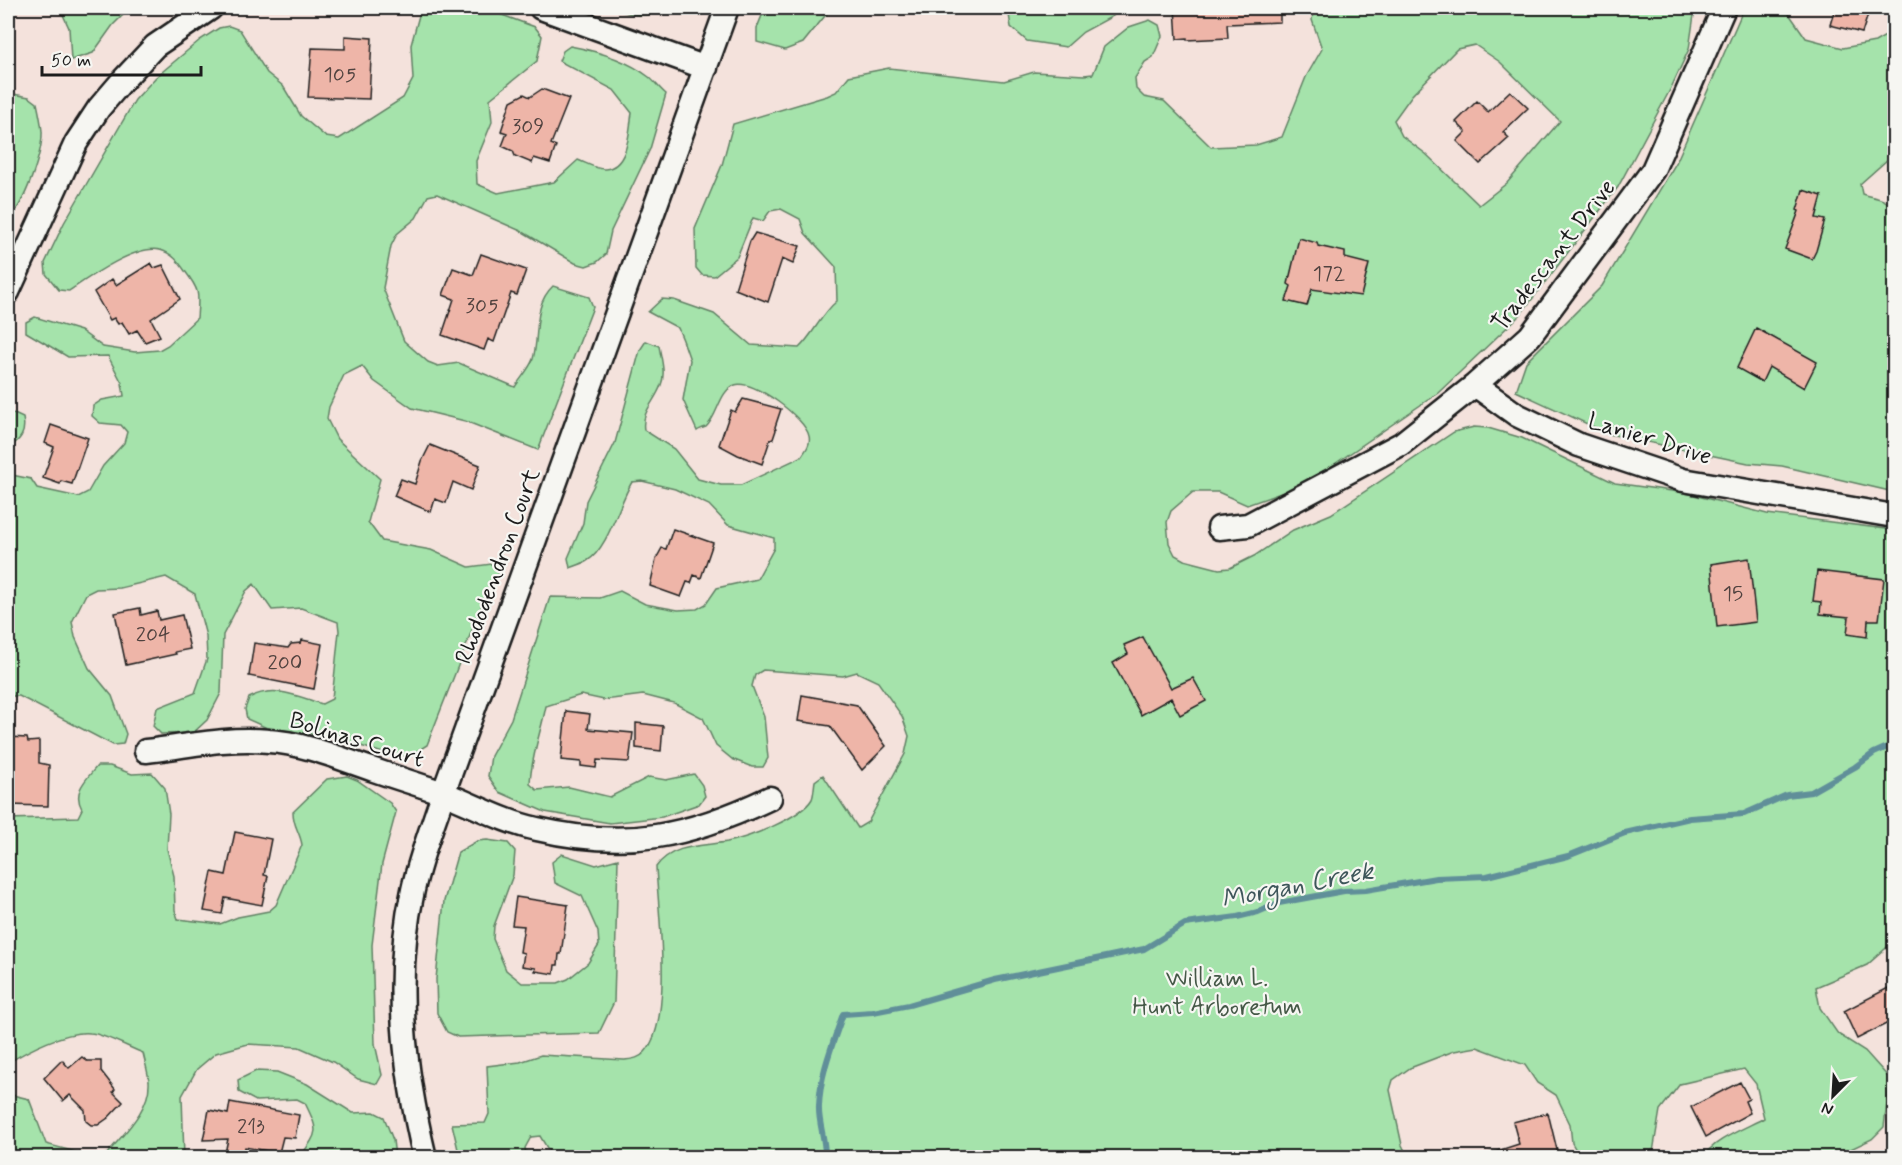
<svg xmlns="http://www.w3.org/2000/svg" width="1902" height="1165" font-family="Mynerve,sans-serif">
<style>
.green{fill:#a5e3ab;stroke:#608064;stroke-width:1.5;fill-rule:evenodd}
.lines{fill:none;stroke-linecap:round;stroke-linejoin:round}
.stream{stroke:#608f99;stroke-width:6}
.building{fill:#eeb5a8;stroke:#1c1c1c;stroke-width:1.5}
.minor-casing{stroke:#1c1c1c;stroke-width:27}
.minor{stroke:#f6f6f2;stroke-width:22}
.labels{text-anchor:middle;stroke-width:4.5;stroke-linejoin:round;paint-order:stroke}
.number-label{font-size:21px;fill:#50423f}
.street-label{font-size:24px;fill:#1c1c1c;stroke:#f6f6f2}
.park-label{font-size:24px;fill:#455847;stroke:#f6f6f2}
.water-label{font-size:26px;font-style:italic;fill:#3e565a;stroke:#f6f6f2}
</style>
<rect width="100%" height="100%" fill="#f4e2dc"/>
<filter id="ink" filterUnits="userSpaceOnUse"><feTurbulence type="fractalNoise" baseFrequency=".0167" numOctaves="2"/><feDisplacementMap in="SourceGraphic" scale="12" xChannelSelector="R" yChannelSelector="G"/><feConvolveMatrix kernelMatrix="1 2 1 2 8 2 1 2 1" color-interpolation-filters="sRGB"/></filter>
<g filter="url(#ink)">
<path class="green" d="M60 8H130L113 25 93 53 71 60 69 28Z
M421 8H483L535 27 542 36 537 61 490 99 492 122 476 161 477 184 498 193 554 182 578 160C586 163 598 170 605 169 629 167 629 130 632 113L614 90 559 61 563 51 570 46C597 51 626 59 649 77 655 82 660 89 666 94L650 149 611 231 606 254 597 262 586 266 575 263 523 232 437 194 428 196 416 218 397 234 391 246 383 288 404 341 428 362 438 366 459 363 515 387C520 379 530 368 533 359 540 335 532 306 553 286L589 297 593 307 538 450 465 421 412 408 374 381 362 366 344 375 329 407 327 419 337 439 380 479 368 522 382 541 431 550 469 567 499 563 498 574 487 592 427 745 408 757H395L333 737 267 728 247 719 245 709 249 698C274 684 297 696 322 704L332 699 339 631 338 622 301 608 272 610 254 584 246 591 223 635 221 693 207 720 193 733 161 734 153 726 157 708 195 693 207 659 206 636 195 594 166 577 120 588 96 589 86 594 72 622 75 637 89 668 112 696 126 734 123 744 113 745 19 696H8V466L12 475 31 479 37 488 78 497 88 492 103 466 124 443 127 432 121 425 100 423 92 416 93 406 102 400 124 396 122 383 108 356 68 357 26 332V322L35 317 81 331 103 347 135 352 159 350 168 345 197 318C199 293 200 291 185 271 179 262 172 253 160 250 136 244 88 278 69 291L59 290 46 274 45 263 64 223 135 100 156 77 200 40 219 28 229 26 240 30 267 73 283 86 301 116 326 137 339 139 403 98 413 79 411 45Z
M611 8H669C645 18 635 16 611 8Z
M765 8H842L829 11 803 43 785 50 757 42V28Z
M1008 8H1120L1113 16 1083 32 1066 47 1027 41 1011 27Z
M1314 8H1695L1689 49 1671 88 1618 187 1520 315 1438 393 1304 485 1247 505 1218 492H1193L1171 511 1167 522 1169 543 1175 555 1184 560 1219 569 1230 568 1254 556 1293 530 1331 514 1454 432 1474 427 1488 428 1522 438 1615 483 1686 493 1767 514 1894 530V941L1867 965 1816 987 1820 1008 1838 1034 1865 1051 1890 1079 1884 1127 1872 1139 1834 1157H1705C1708 1142 1750 1126 1764 1118L1756 1084 1744 1069 1680 1084 1660 1110 1653 1152 1657 1157H1580L1572 1143 1570 1124 1556 1095 1537 1083 1525 1065 1477 1047 1454 1051 1410 1068 1393 1080 1390 1090 1402 1145 1408 1157 553 1158 540 1136 531 1137 525 1148 527 1157 460 1158 452 1124 485 1123 489 1114 487 1066 520 1062 541 1055 624 1060C632 1059 639 1059 645 1052 674 1020 658 910 656 867 672 844 702 846 727 842 748 838 801 818 812 799 814 794 814 786 815 781L823 775 858 828 868 822 905 754 909 736 902 716 878 682 857 672 843 676 763 670 755 675 752 686 764 717 768 758 763 767H752L732 759 716 746 703 718 674 703 643 695 604 700 581 695 546 706C541 732 531 757 530 784L537 790 569 787 610 797 649 777 666 780 694 774 702 785 705 796 699 804 662 817 610 823 545 812 499 792 488 776 491 756 511 719 550 597 600 598 620 591 645 604 678 610 697 609 706 604 717 588 757 579 774 548V538L728 525 709 505 675 489 642 481 632 482C619 503 608 549 587 561 582 564 575 566 570 568L568 558 583 523 586 501 615 443 640 350 646 341 659 346C661 358 666 373 661 385 655 402 641 411 644 430L674 449 698 479 721 485H741L801 457C806 450 811 444 809 436 805 418 754 379 735 385 719 391 718 416 706 427 705 427 698 430 697 431L683 400 690 360 683 340 678 328 648 312 662 299 674 300 714 314 751 345 799 348C814 334 821 314 837 301L836 267 805 233 800 219 781 209 770 211 763 221 753 218 737 257 714 276 702 275 696 268 695 229 722 165 733 124 827 96 836 92 849 76 889 68 1004 81 1034 72 1084 75 1093 74 1104 47 1129 27 1150 20 1159 25 1162 36 1153 57 1145 62 1135 78 1136 89 1144 97 1164 101 1211 147 1256 145 1282 137 1306 77 1322 49 1312 20ZM1475 45 1500 62 1560 121 1507 183 1479 205 1426 154 1402 136 1394 120 1412 95 1457 49Z
M1744 8H1785L1806 38 1843 48 1875 42 1894 31V157L1887 160 1860 184 1862 194C1875 199 1888 197 1894 211V492L1782 466 1748 463 1609 434 1516 391 1526 362 1602 286 1676 163Z
M8 93 29 97 37 103C39 112 41 122 42 131 43 152 24 207 8 219Z
M8 411 23 418C26 433 21 440 8 448Z
M97 766H110L132 774 152 773 165 788 169 814 167 849 174 876 175 910 178 919 220 924 238 917 269 911 276 905 302 845C300 832 293 826 293 812L327 779 347 776 357 780 390 803 396 812 382 864 372 945 375 1044 382 1075 377 1084 358 1079 333 1062 299 1047 248 1044 216 1053 197 1069 182 1096 184 1157H8V1094L29 1099 46 1144 94 1157 107 1154C123 1134 151 1109 149 1081 148 1072 145 1062 143 1053 130 1048 102 1033 90 1033 65 1031 28 1050 8 1063V819L78 817 82 809C72 791 86 780 97 766Z
M487 840 508 843 515 851 513 875 494 926 493 939 506 970 522 983H558L568 979 588 963 599 945 598 932 582 896 555 883 552 862 562 854 596 865 618 859 614 1002 599 1033 458 1037 447 1032 437 1013 436 979 444 901 458 852 477 841Z
M256 1071 277 1072 307 1084 353 1113 374 1112 384 1117 393 1140 395 1157H300C319 1131 319 1132 305 1103L297 1099 256 1101 239 1092 238 1080Z"/>
<g class="lines">
<path class="stream" d="M825 1158C826 1140 818 1123 819 1106 820 1074 833 1043 843 1014L873 1012 909 1005 995 980 1144 949 1185 924 1237 917 1258 912 1279 903 1344 891 1366 890 1436 878 1487 876 1568 856 1625 833 1690 818 1744 814 1787 795 1811 792 1855 767 1874 753 1894 744"/>
</g>
<path class="building" d="M1175 8H1280V22L1227 24 1228 38 1187 40V38L1177 39Z
M1835 8H1870L1862 33 1830 25Z
M345 36 372 38 369 99 308 97 312 48 345 49Z
M542 89 569 99 551 144 556 146 550 163 534 158 532 163 515 156 513 151 502 146 507 133 501 131 511 101 524 94 530 97Z
M1510 91 1528 108 1503 132 1509 138 1480 164 1457 141 1466 132 1456 122 1477 101 1488 112Z
M1803 190 1822 196 1816 218 1825 220 1816 251 1812 259 1785 249 1799 211 1797 210Z
M755 233 800 246 793 264 782 259 768 302 735 289 750 241Z
M1299 238 1317 243 1318 246 1345 252V258L1369 264 1361 296 1312 289 1307 306 1286 301 1291 286 1288 284Z
M481 254 526 270 517 295 511 293 494 342 488 339 484 350 442 335 454 299 443 295 453 268 473 275Z
M151 263 154 268 163 265 180 299 151 319 160 336 145 342 137 330 129 334 122 322 118 324 114 318 110 320 94 292 112 279 116 285Z
M1756 328 1817 362 1804 388 1769 367 1762 382 1737 368Z
M743 399 781 409 775 427 776 430 773 439 770 440 762 464 738 455 719 445 731 410 735 412Z
M51 425 88 438 72 484 61 481 60 484 43 478 54 447 45 443Z
M430 445 480 465 471 490 453 482 446 503 435 499 431 512 394 496 401 479 415 484 422 461Z
M673 529 713 543 701 578 694 575 691 583 687 582 681 597 650 586 656 559 662 548 666 549Z
M1749 558 1756 622 1717 627 1711 564Z
M1817 571 1884 579 1879 620H1868L1867 637 1847 634 1849 617 1820 614 1821 602 1813 601Z
M140 608 141 615 157 611 159 620 182 615 190 649 175 652 176 654 126 665 115 613Z
M1143 637 1171 688 1193 678 1206 701 1180 715 1171 698 1141 715 1113 663 1128 654 1124 645Z
M302 640 322 644 314 689 249 676 254 643 288 648 291 644 301 643Z
M802 695 857 705 886 746 862 770 830 726 798 721Z
M566 711 590 714 588 729 633 733 629 762 597 760 596 768 581 766V762L561 760Z
M636 723 663 726 661 751 636 748Z
M8 737 27 738 28 742 39 741V763L49 765 48 806 8 805Z
M235 832 271 839 264 875 268 876 262 905 225 898 222 914 204 911 212 872 226 875Z
M516 897 568 905 561 954H559L558 965H555L554 974 535 971 536 968 522 966 524 953 520 952 524 926 512 925Z
M1894 985V1020L1857 1039 1844 1011Z
M82 1057 87 1061H101V1071L115 1089 113 1092 123 1102 108 1118 98 1125H91L86 1121 85 1110 70 1095 63 1101 44 1078 62 1060 69 1068Z
M1740 1082 1749 1099 1745 1101 1750 1113 1706 1137 1691 1107Z
M230 1102 299 1115 295 1138 283 1137 279 1153 245 1147 243 1158H224L228 1139 203 1140 209 1110 228 1114Z
M1548 1113 1559 1158H1489L1488 1154 1519 1144 1513 1122Z"/>
<g class="lines">
<defs>
<path id="minor" d="M541 8 706 68
M8 292 76 143 99 108 123 80 155 46 211 8
M1475 385 1517 415 1579 445 1683 480 1894 516
M1219 528 1248 525 1401 444 1475 385 1530 336 1653 170 1724 8
M146 751C187 746 228 737 269 741 304 743 341 759 374 770 397 778 420 785 443 793 474 805 504 822 537 829 627 850 688 837 770 798
M425 1158C404 1070 393 979 413 890 420 857 433 825 443 794L727 8"/>
</defs>
<use href="#minor" class="minor-casing"/>
<use href="#minor" class="minor"/>
</g>
</g>
<g class="labels">
<g class="number-label">
<text x="340" y="81">105</text>
<text x="528" y="133">309</text>
<text x="1329" y="280">172</text>
<text x="482" y="312">305</text>
<text x="1733" y="600">15</text>
<text x="153" y="641">204</text>
<text x="285" y="669">200</text>
<text x="251" y="1133">213</text>
</g>
<g class="street-label">
<text transform="translate(1553 255) rotate(-52)" y="8">Tradescant Drive</text>
<text transform="translate(1650 438) rotate(17)" y="8">Lanier Drive</text>
<text transform="translate(497 566) rotate(-70)" y="8">Rhododendron Court</text>
<text transform="translate(357 739) rotate(17)" y="8">Bolinas Court</text>
</g>
<g class="park-label">
<text x="1217" y="986">William L.<tspan x="1217" dy="28">Hunt Arboretum</tspan></text>
</g>
<g class="water-label">
<text transform="translate(1297 884) rotate(-11)" y="9">Morgan Creek</text>
</g>
</g>
<rect width="1902" height="1165" fill="none" stroke="#f6f6f2" stroke-width="30"/>
<rect x="15" y="15" width="1872" height="1135" fill="none" stroke="#1c1c1c" stroke-width="2" filter="url(#ink)"/>
<g transform="translate(1833 1096) rotate(204)" stroke="#f6f6f2" stroke-width="4.5" paint-order="stroke">
<path d="M0-4.5L10 22L0 15L-10 22Z" fill="#1c1c1c"/>
<text y="-9" font-size="16" font-weight="bold" text-anchor="middle" fill="#1c1c1c">N</text>
</g>
<path d="M42 66v9h159v-9" fill="none" stroke="#1c1c1c" stroke-width="3"/>
<text x="51" y="66" font-size="18" fill="#1c1c1c" stroke="#f6f6f2" stroke-width="4.5" paint-order="stroke">50 m</text>
</svg>
